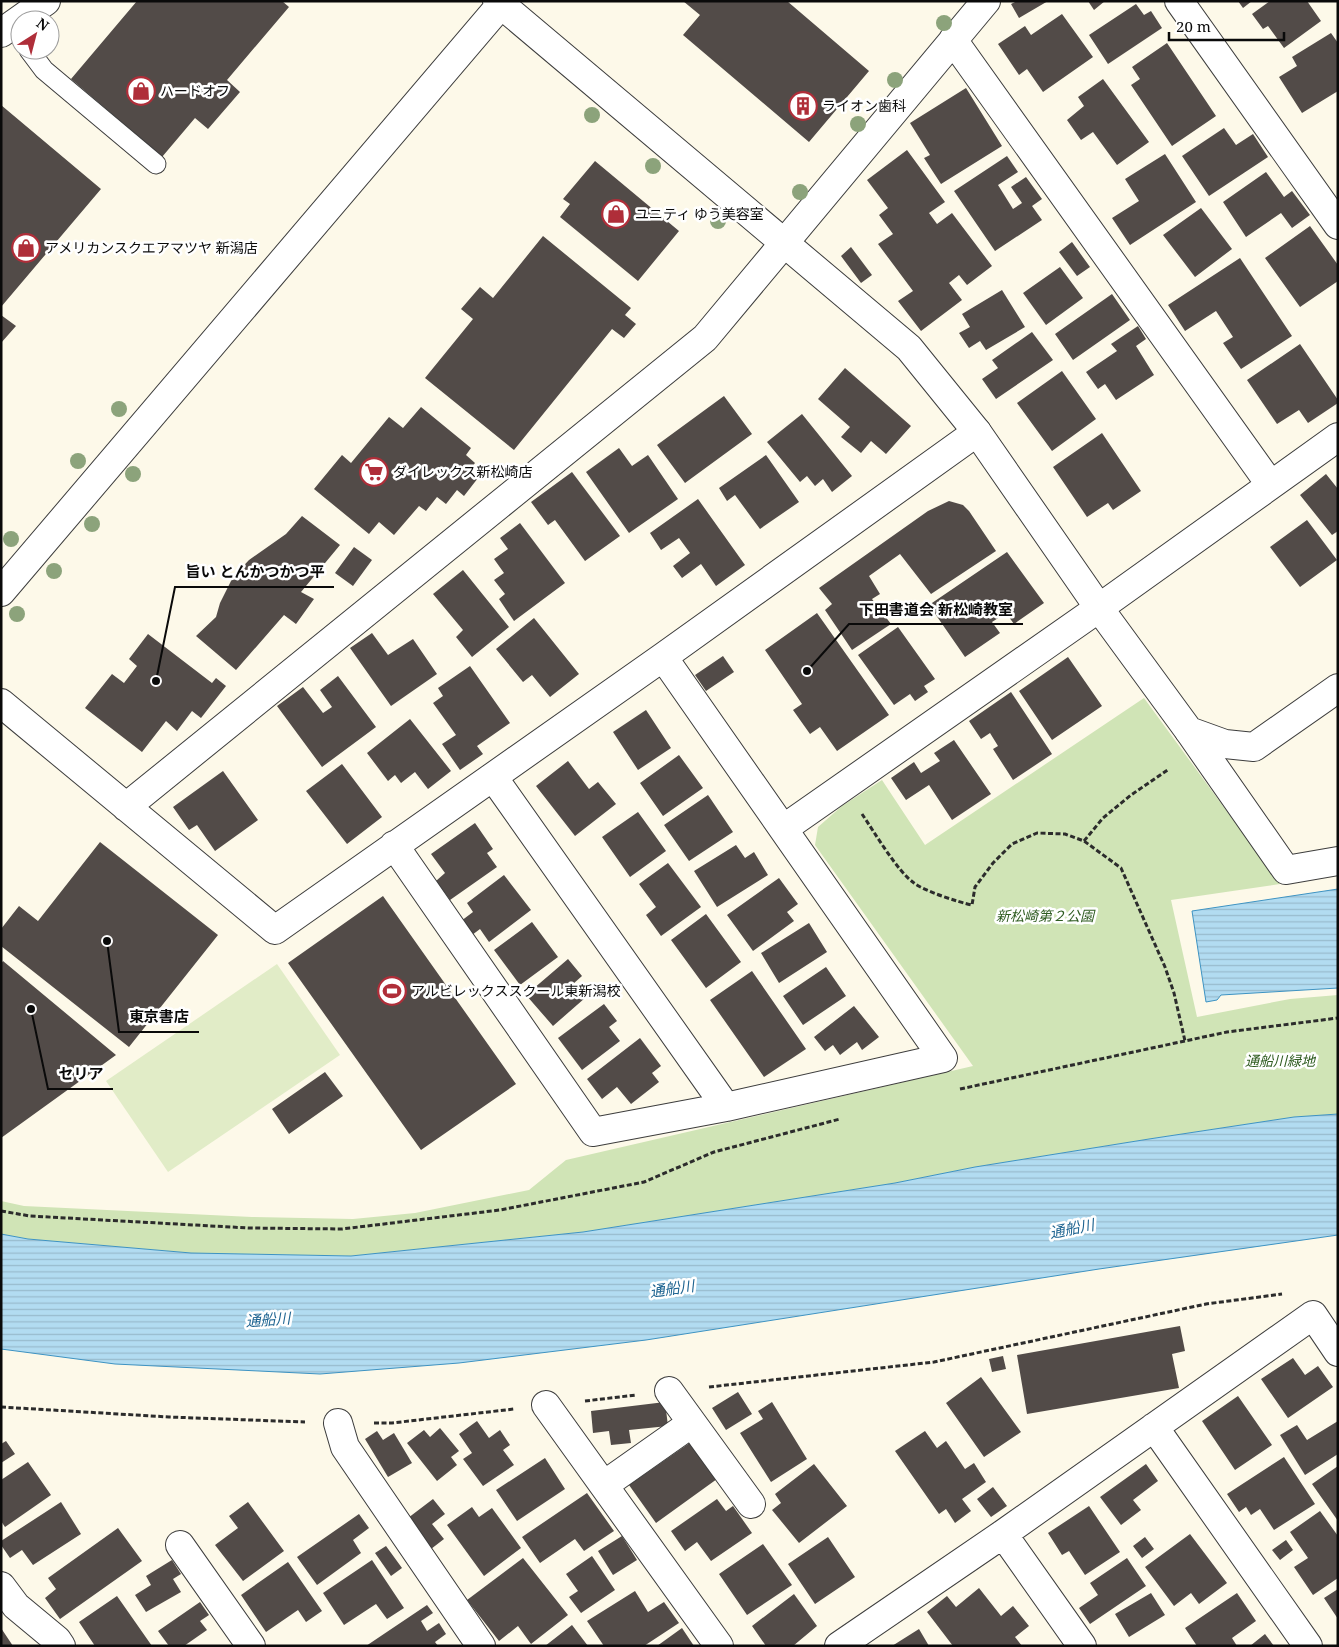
<svg xmlns="http://www.w3.org/2000/svg" width="1339" height="1647" font-family="'Noto Serif','Noto Sans JP',serif">
<style>
.park{fill:#d0e4b6}
.pitch{fill:#e1ecc7}
.water{fill:url(#water-rules);stroke:#3e93c2}
.building{fill:#524b48}
.lines{fill:none;stroke-linecap:round;stroke-linejoin:round}
.service-casing{stroke:#3d3d3d;stroke-width:21}
.minor-casing{stroke:#3d3d3d;stroke-width:30}
.tertiary-casing{stroke:#3d3d3d;stroke-width:30}
.path{stroke:#2c2c2c;stroke-width:3;stroke-dasharray:5 2.5;stroke-linecap:butt}
.service{stroke:#fff;stroke-width:19}
.minor{stroke:#fff;stroke-width:28}
.tertiary{stroke:#fff;stroke-width:28}
.tree{fill:#8ca37b}
.labels{text-anchor:middle;stroke-width:5;stroke-linejoin:round;paint-order:stroke}
.poi-label{font-size:14px;fill:#0a0a0a;stroke:#fff;text-anchor:start}
.park-label{font-size:14px;font-style:italic;fill:#2f5c21;stroke:#fff}
.water-label{font-size:15px;font-style:italic;fill:#1e6491;stroke:#fff}
.leader{fill:none;stroke:#0a0a0a;stroke-width:2}
.callout-dot{fill:#0a0a0a;stroke:#fff;stroke-width:2}
.callout-label{font-size:15px;text-anchor:middle;font-weight:bold;fill:#0a0a0a;stroke:#fff;stroke-width:5;stroke-linejoin:round;paint-order:stroke}
</style>
<defs>
<pattern id="water-rules" width="6" height="5" patternUnits="userSpaceOnUse" patternTransform="scale(1.25)"><rect width="6" height="5" fill="#b2dcf1"/><path d="M0 2.5h6" fill="none" stroke="#98bbcd"/></pattern>
</defs>
<rect width="100%" height="100%" fill="#fdf9e9"/>
<path class="park" d="M1144 698 1280 884 1171 900 1197 1017 1290 999 1338 995V1114L1294 1117 1149 1139 975 1167 895 1183 583 1232 351 1256 191 1253 28 1239 1 1234V1201L24 1206 252 1217 353 1219 415 1213 529 1190 566 1160 973 1066 815 845 818 827 842 806 882 780 925 845Z"/>
<path class="pitch" d="M277 964 340 1055 168 1172 106 1081Z"/>
<path class="water" d="M1338 889V988L1221 995 1217 1000 1206 1002 1192 911Z
M1338 1114V1235L1099 1269 646 1340 459 1363 320 1374 115 1364 1 1349V1234L28 1239 191 1253 351 1256 583 1232 895 1183 975 1167 1149 1139 1294 1117Z"/>
<path class="building" d="M137 1H282L289 7 227 80 240 92 208 129 195 118 162 157 71 79Z
M683 1H787L869 71 809 142 683 35 700 15Z
M1017 1H1048L1019 18 1011 4Z
M1088 1H1105L1094 10Z
M1238 1H1252L1243 8Z
M1270 1H1307L1321 21 1284 48 1268 26 1263 29 1252 14Z
M1136 4 1144 15 1151 11 1162 28 1108 64 1089 35Z
M1062 14 1093 57 1043 92 1027 69 1019 75 998 44 1025 26 1031 35Z
M1331 33 1338 43V91L1302 113 1279 77 1297 66 1292 57Z
M1167 43 1216 116 1172 146 1131 85 1140 79 1132 67Z
M1103 79 1149 142 1117 165 1093 132 1081 140 1067 120 1084 106 1078 97Z
M966 88 1002 146 941 184 924 158 930 155 910 123Z
M1 105 101 189 1 307Z
M1224 128 1236 145 1253 134 1268 157 1209 196 1182 156Z
M907 150 945 202 929 213 937 224 952 213 992 266 967 285 959 275 949 283 962 300 921 331 898 301 913 291 878 244 893 234 879 215 888 208 867 180Z
M1165 154 1196 202 1130 245 1112 218 1139 201 1125 179Z
M1007 156 1018 172 998 185 1013 209 1022 203 1011 187 1026 177 1042 199 1032 206 1042 220 995 251 954 191Z
M595 161 679 231 638 281 560 217 570 204 563 199Z
M1266 172 1284 197 1292 191 1310 215 1292 228 1281 213 1246 237 1223 202Z
M1201 208 1232 249 1195 277 1163 235Z
M1310 226 1338 265V281L1300 307 1265 258Z
M543 236 631 308 625 315 636 324 624 338 612 329 514 450 425 378 473 319 461 309 480 287 493 298Z
M1072 242 1090 267 1077 276 1059 252Z
M851 247 872 275 861 283 841 256Z
M1240 258 1292 336 1241 369 1223 343 1233 337 1216 311 1185 331 1168 305Z
M1060 267 1083 298 1046 325 1023 293Z
M1002 290 1025 327 986 350 980 341 969 348 959 333 970 327 962 314Z
M1112 294 1130 320 1073 360 1055 334Z
M1 315 16 326 1 343Z
M1138 326 1146 339 1136 346 1154 375 1116 400 1105 384 1098 389 1086 372 1117 351 1111 344Z
M1032 332 1053 360 996 399 982 379 998 368 992 360Z
M1300 344 1338 400V403L1308 423 1299 410 1277 424 1247 380Z
M845 368 911 426 886 454 871 441 861 453 841 437 850 427 818 399Z
M1062 371 1096 419 1052 451 1017 403Z
M724 396 752 434 685 483 657 445Z
M421 407 471 448 466 455 475 463 469 470 478 478 464 496 457 490 446 504 437 497 426 511 419 506 394 535 379 522 369 534 314 489 342 455 351 463 389 417 403 428Z
M802 414 852 476 832 492 823 479 815 486 807 476 800 482 767 442Z
M1102 433 1141 491 1113 510 1108 503 1087 517 1053 467Z
M619 448 632 466 648 455 678 499 629 533 586 472Z
M766 455 799 502 760 529 735 495 727 501 719 488Z
M572 472 620 536 585 561 555 520 548 525 531 502Z
M1326 474 1338 489V531L1332 535 1300 495Z
M698 499 745 565 716 586 701 564 682 578 673 566 690 553 679 538 661 550 650 533Z
M949 501 963 505 969 511 996 551 931 594 900 554 869 576 880 594 872 599 891 624 852 650 825 610 832 604 819 588 928 511Z
M302 516 340 545 301 592 314 599 296 624 284 615 236 670 196 636 216 617 220 603 233 577 249 560 286 534Z
M1307 520 1337 560 1300 587 1270 547Z
M520 523 565 583 514 621 499 599 505 594 494 580 504 573 494 559 508 549 500 538Z
M354 547 372 560 353 586 335 573Z
M1007 552 1044 603 1014 624 1006 613 992 622 1000 633 965 657 929 605Z
M463 570 509 627 472 657 456 637 463 630 433 594Z
M817 613 889 715 837 751 820 727 810 734 793 710 802 704 765 650Z
M534 618 579 674 550 697 532 675 523 682 496 649Z
M898 627 935 679 924 686 928 692 915 701 910 694 894 705 858 655Z
M372 633 388 655 413 639 437 674 391 706 350 648Z
M148 634 212 683 216 678 226 686 201 718 192 711 177 731 166 721 142 752 85 708 112 674 124 683 137 666 129 659Z
M723 656 734 672 706 691 695 675Z
M1068 657 1102 706 1052 740 1019 691Z
M470 666 510 723 477 746 483 754 460 770 442 744 456 735 433 703 443 696 438 688Z
M338 676 376 727 322 767 277 706 303 687 323 713 332 707 320 690Z
M1011 692 1052 754 1013 780 993 749 998 746 990 733 981 739 969 721Z
M646 710 671 748 638 770 613 732Z
M410 719 451 771 428 789 415 772 401 783 395 775 388 781 367 753Z
M954 740 991 794 952 820 929 785 906 800 891 778 914 762 921 773 940 761 934 753Z
M679 755 703 788 663 816 640 783Z
M568 761 589 789 598 782 616 804 575 836 536 786Z
M342 764 382 817 347 844 306 791Z
M223 771 258 820 215 851 197 825 189 830 173 807Z
M708 795 733 832 689 861 664 825Z
M638 812 666 851 630 877 602 837Z
M475 823 493 849 487 853 497 867 450 900 436 881 445 873 431 854Z
M100 842 218 935 129 1047 1 946V929L19 906 38 921Z
M736 845 745 858 754 852 768 875 717 907 694 871Z
M668 863 701 907 661 936 646 915 656 907 639 884Z
M504 875 531 910 489 942 480 929 472 935 461 921 473 912 467 903Z
M779 878 798 904 787 912 794 921 753 951 727 915Z
M383 896 516 1084 421 1150 288 963Z
M706 914 741 962 706 988 671 940Z
M532 922 558 957 520 985 494 950Z
M809 923 827 952 779 983 761 953Z
M568 959 582 976 573 984 585 998 553 1026 526 995Z
M3 961 116 1055 1 1138V964Z
M826 967 846 996 803 1025 783 996Z
M752 971 806 1049 764 1077 710 1000Z
M604 1004 617 1021 609 1027 620 1041 582 1070 558 1038Z
M854 1006 879 1037 862 1050 857 1042 840 1055 833 1045 825 1051 814 1037Z
M640 1038 661 1066 652 1073 659 1082 631 1104 617 1087 602 1099 587 1079Z
M325 1072 343 1096 289 1134 272 1109Z
M1180 1326 1185 1351 1172 1354 1179 1388 1027 1414 1017 1355Z
M1003 1356 1006 1369 992 1372 989 1359Z
M1293 1358 1305 1375 1318 1366 1333 1387 1288 1418 1261 1379Z
M981 1377 1021 1432 984 1457 946 1403Z
M738 1392 752 1414 726 1430 712 1408Z
M1238 1396 1272 1445 1235 1470 1202 1421Z
M665 1402 668 1426 629 1430 631 1443 611 1445 609 1431 593 1433 591 1411Z
M772 1402 807 1459 771 1482 740 1433 763 1419 758 1411Z
M477 1421 489 1438 500 1430 510 1445 503 1450 514 1465 483 1486 463 1459 472 1453 459 1434Z
M1338 1421V1454L1305 1475 1280 1435 1297 1425 1307 1440Z
M440 1428 459 1451 451 1457 457 1465 437 1481 407 1443 424 1430 430 1437Z
M377 1431 383 1440 394 1433 412 1463 388 1477 365 1439Z
M925 1431 937 1448 946 1441 965 1469 974 1463 986 1482 962 1499 971 1511 955 1523 946 1509 939 1514 895 1451Z
M6 1441 15 1454 1 1463V1444Z
M691 1442 717 1479 656 1523 629 1485Z
M1284 1457 1315 1504 1274 1530 1260 1509 1251 1515 1246 1507 1239 1512 1227 1494Z
M545 1458 565 1489 517 1521 496 1490Z
M28 1462 51 1495 5 1527 1 1521V1480Z
M814 1464 847 1506 799 1543 772 1510 781 1503 775 1494Z
M1146 1464 1158 1481 1133 1500 1141 1510 1121 1525 1100 1497Z
M1338 1466V1521L1312 1484Z
M993 1487 1007 1506 991 1517 977 1499Z
M587 1493 614 1531 584 1551 575 1539 540 1563 522 1537Z
M433 1499 445 1514 432 1524 444 1539 431 1549 408 1518Z
M717 1499 726 1511 733 1506 752 1533 711 1561 697 1542 685 1551 671 1531Z
M61 1502 81 1534 33 1565 22 1550 10 1558 1 1545V1541Z
M248 1502 284 1551 243 1581 215 1545 238 1528 229 1516Z
M1089 1506 1120 1552 1085 1575 1069 1551 1062 1555 1048 1533Z
M472 1507 479 1517 492 1508 521 1548 484 1576 447 1525Z
M1320 1511 1338 1536V1578L1313 1595 1294 1567 1308 1558 1290 1532Z
M359 1514 369 1528 353 1540 361 1553 317 1585 297 1557Z
M118 1528 142 1561 60 1619 45 1598 56 1589 48 1578Z
M1190 1534 1227 1583 1199 1604 1191 1593 1174 1606 1145 1567Z
M622 1536 637 1560 613 1575 598 1551Z
M828 1537 855 1577 815 1604 788 1564Z
M1145 1537 1154 1549 1142 1558 1133 1546Z
M1286 1540 1293 1550 1280 1560 1272 1550Z
M763 1544 792 1585 747 1615 719 1574Z
M386 1546 402 1568 391 1576 375 1553Z
M592 1556 615 1590 581 1613 569 1597 578 1591 566 1574Z
M523 1558 568 1615 531 1644 518 1626 499 1641 467 1600Z
M1127 1558 1146 1586 1090 1624 1079 1608 1098 1595 1090 1583Z
M172 1560 181 1574 173 1579 181 1592 146 1612 135 1595 151 1585 146 1576Z
M372 1560 404 1608 387 1619 376 1604 344 1625 323 1593Z
M288 1562 322 1611 306 1622 298 1610 266 1632 241 1595Z
M979 1588 1001 1616 1013 1606 1029 1626 1015 1637 1022 1646H953L927 1612 947 1596 956 1607Z
M1338 1589V1619L1324 1598Z
M635 1591 648 1612 664 1602 679 1623 644 1646H604L587 1621Z
M1151 1593 1165 1615 1129 1637 1115 1614Z
M1237 1593 1256 1621 1232 1638 1237 1646H1197L1185 1628Z
M794 1594 817 1626 793 1646H766L752 1626Z
M117 1596 152 1646H95L79 1622Z
M200 1602 209 1615 200 1621 207 1630 184 1646H169L158 1631Z
M427 1605 433 1613 421 1621 427 1631 439 1623 446 1634 435 1642 438 1646H366Z
M572 1625 588 1646H545Z
M1 1628 13 1646H1Z
M682 1628 694 1646H657Z
M919 1629 929 1646H892Z
M1265 1634 1274 1646H1250Z"/>
<g class="lines">
<defs>
<path id="service" d="M29 50 44 70 156 164"/>
<path id="minor" d="M1179 1 1338 225
M953 40 1270 484
M1 703 275 930 663 657 977 432
M1189 731 1286 870 1338 861
M493 777 726 1107
M126 807 705 338 986 1
M783 829 1099 608 1338 437
M394 845 593 1132 726 1107 943 1058 663 657
M669 1391 751 1504
M546 1405 719 1646
M338 1423 345 1447 481 1646
M1154 1427 1308 1646
M604 1485 692 1423
M1003 1534 1082 1646
M180 1545 251 1646
M1 1586 16 1606 57 1640 61 1646
M839 1646 1003 1534 1313 1315 1338 1352"/>
<path id="tertiary" d="M497 1 909 348 977 432 1099 608 1189 731 1225 744 1254 747 1338 688
M1 33 46 1
M1 592 504 1"/>
</defs>
<use href="#service" class="service-casing"/>
<use href="#minor" class="minor-casing"/>
<use href="#tertiary" class="tertiary-casing"/>
<path class="path" d="M862 814C875 833 897 871 914 883 924 891 958 902 972 905L975 887 993 863 1012 844 1037 833 1065 834 1084 841 1121 868 1165 967 1174 993 1185 1041
M1084 841 1103 818 1131 795 1169 769
M960 1089 1227 1032 1338 1018
M1 1211 30 1216 249 1228 342 1229 500 1210 644 1182 714 1152 840 1119
M709 1387 934 1362 1206 1304 1282 1294
M585 1401 636 1395
M1 1407 169 1417 305 1422
M374 1423H392L514 1409"/>
<use href="#service" class="service"/>
<use href="#minor" class="minor"/>
<use href="#tertiary" class="tertiary"/>
</g>
<g class="tree">
<circle cx="944" cy="23" r="8"/>
<circle cx="895" cy="80" r="8"/>
<circle cx="592" cy="115" r="8"/>
<circle cx="858" cy="124" r="8"/>
<circle cx="653" cy="166" r="8"/>
<circle cx="800" cy="192" r="8"/>
<circle cx="718" cy="221" r="8"/>
<circle cx="119" cy="409" r="8"/>
<circle cx="78" cy="461" r="8"/>
<circle cx="133" cy="474" r="8"/>
<circle cx="92" cy="524" r="8"/>
<circle cx="11" cy="539" r="8"/>
<circle cx="54" cy="571" r="8"/>
<circle cx="17" cy="614" r="8"/>
</g>
<defs>
<symbol id="shop-ring" viewBox="-11 -11 22 22"><circle r="9.5" fill="#fff" stroke="#af2e39" stroke-width="1.5"/><path d="M-5-2.5h2.3a2.7 3.5 0 0 1 5.4 0H5L5.5 6h-11ZM-1.5-2.5h3a1.5 2.3 0 0 0-3 0Z" fill="#af2e39"/></symbol>
<symbol id="building-ring" viewBox="-11 -11 22 22"><circle r="9.5" fill="#fff" stroke="#af2e39" stroke-width="1.5"/><path d="M-4-6H4V6H1V3H-1V6H-4ZM-2.5-4.3h1.7v1.8h-1.7ZM.8-4.3h1.7v1.8H.8ZM-2.5-1h1.7V.8h-1.7ZM.8-1h1.7V.8H.8Z" fill="#af2e39"/></symbol>
<symbol id="supermarket-ring" viewBox="-11 -11 22 22"><circle r="9.5" fill="#fff" stroke="#af2e39" stroke-width="1.5"/><path d="M-6-5.5h2.5l.6 2H6L4.5 2H-2.5L-4.4-4H-6ZM-1.5 3.2a1.3 1.3 0 1 0 .1 0ZM3 3.2a1.3 1.3 0 1 0 .1 0Z" fill="#af2e39"/></symbol>
<symbol id="stadium-ring" viewBox="-11 -11 22 22"><circle r="9.5" fill="#fff" stroke="#af2e39" stroke-width="1.5"/><path d="M0-5a6.5 5 0 1 0 0 10a6.5 5 0 1 0 0-10ZM-3.5-1.8h7v3.6h-7Z" fill="#af2e39"/></symbol>
</defs>
<g fill-rule="evenodd">
<use href="#shop-ring" x="125" y="75" width="32" height="32"/>
<use href="#building-ring" x="787" y="90" width="32" height="32"/>
<use href="#shop-ring" x="600" y="198" width="32" height="32"/>
<use href="#shop-ring" x="10" y="232" width="32" height="32"/>
<use href="#supermarket-ring" x="358" y="456" width="32" height="32"/>
<use href="#stadium-ring" x="376" y="975" width="32" height="32"/>
</g>
<g class="labels">
<g class="poi-label">
<text x="160" y="96">ハードオフ</text>
<text x="822" y="111">ライオン歯科</text>
<text x="635" y="219">ユニティ ゆう美容室</text>
<text x="45" y="253">アメリカンスクエアマツヤ 新潟店</text>
<text x="393" y="477">ダイレックス新松崎店</text>
<text x="411" y="996">アルビレックススクール東新潟校</text>
</g>
<g class="park-label">
<text x="1045" y="921">新松崎第２公園</text>
<text x="1280" y="1066">通船川緑地</text>
</g>
<g class="water-label">
<text transform="translate(1072 1229) rotate(-11)" y="5">通船川</text>
<text transform="translate(672 1289) rotate(-8)" y="5">通船川</text>
<text transform="translate(268 1320) rotate(-4)" y="5">通船川</text>
</g>
</g>
<path class="leader" d="M156 681L175 587H334M807 671L849 624H1023M107 941L119 1032H199M31 1009L48 1089H113"/>
<g class="callout-dot">
<circle cx="156" cy="681" r="5"/>
<circle cx="807" cy="671" r="5"/>
<circle cx="107" cy="941" r="5"/>
<circle cx="31" cy="1009" r="5"/>
</g>
<g class="callout-label">
<text x="255" y="577">旨い とんかつかつ平</text>
<text x="936" y="615">下田書道会 新松崎教室</text>
<text x="159" y="1022">東京書店</text>
<text x="81" y="1079">セリア</text>
</g>
<rect width="1339" height="1647" fill="none" stroke="#0a0a0a" stroke-width="5"/>
<g transform="translate(35 35) rotate(36)"><circle r="24" fill="#ffffff" stroke="#9d9d9d"/>
<path d="M0-4L9 19L0 12L-9 19Z" fill="#af2e39"/>
<text y="-8" font-size="14" font-weight="bold" text-anchor="middle" fill="#0a0a0a">N</text>
</g>
<path d="M1169 32v8h115v-8" fill="none" stroke="#0a0a0a" stroke-width="2.5"/>
<text x="1176" y="32" font-size="15" fill="#0a0a0a" stroke="#ffffff" stroke-width="4" paint-order="stroke">20 m</text>
</svg>
